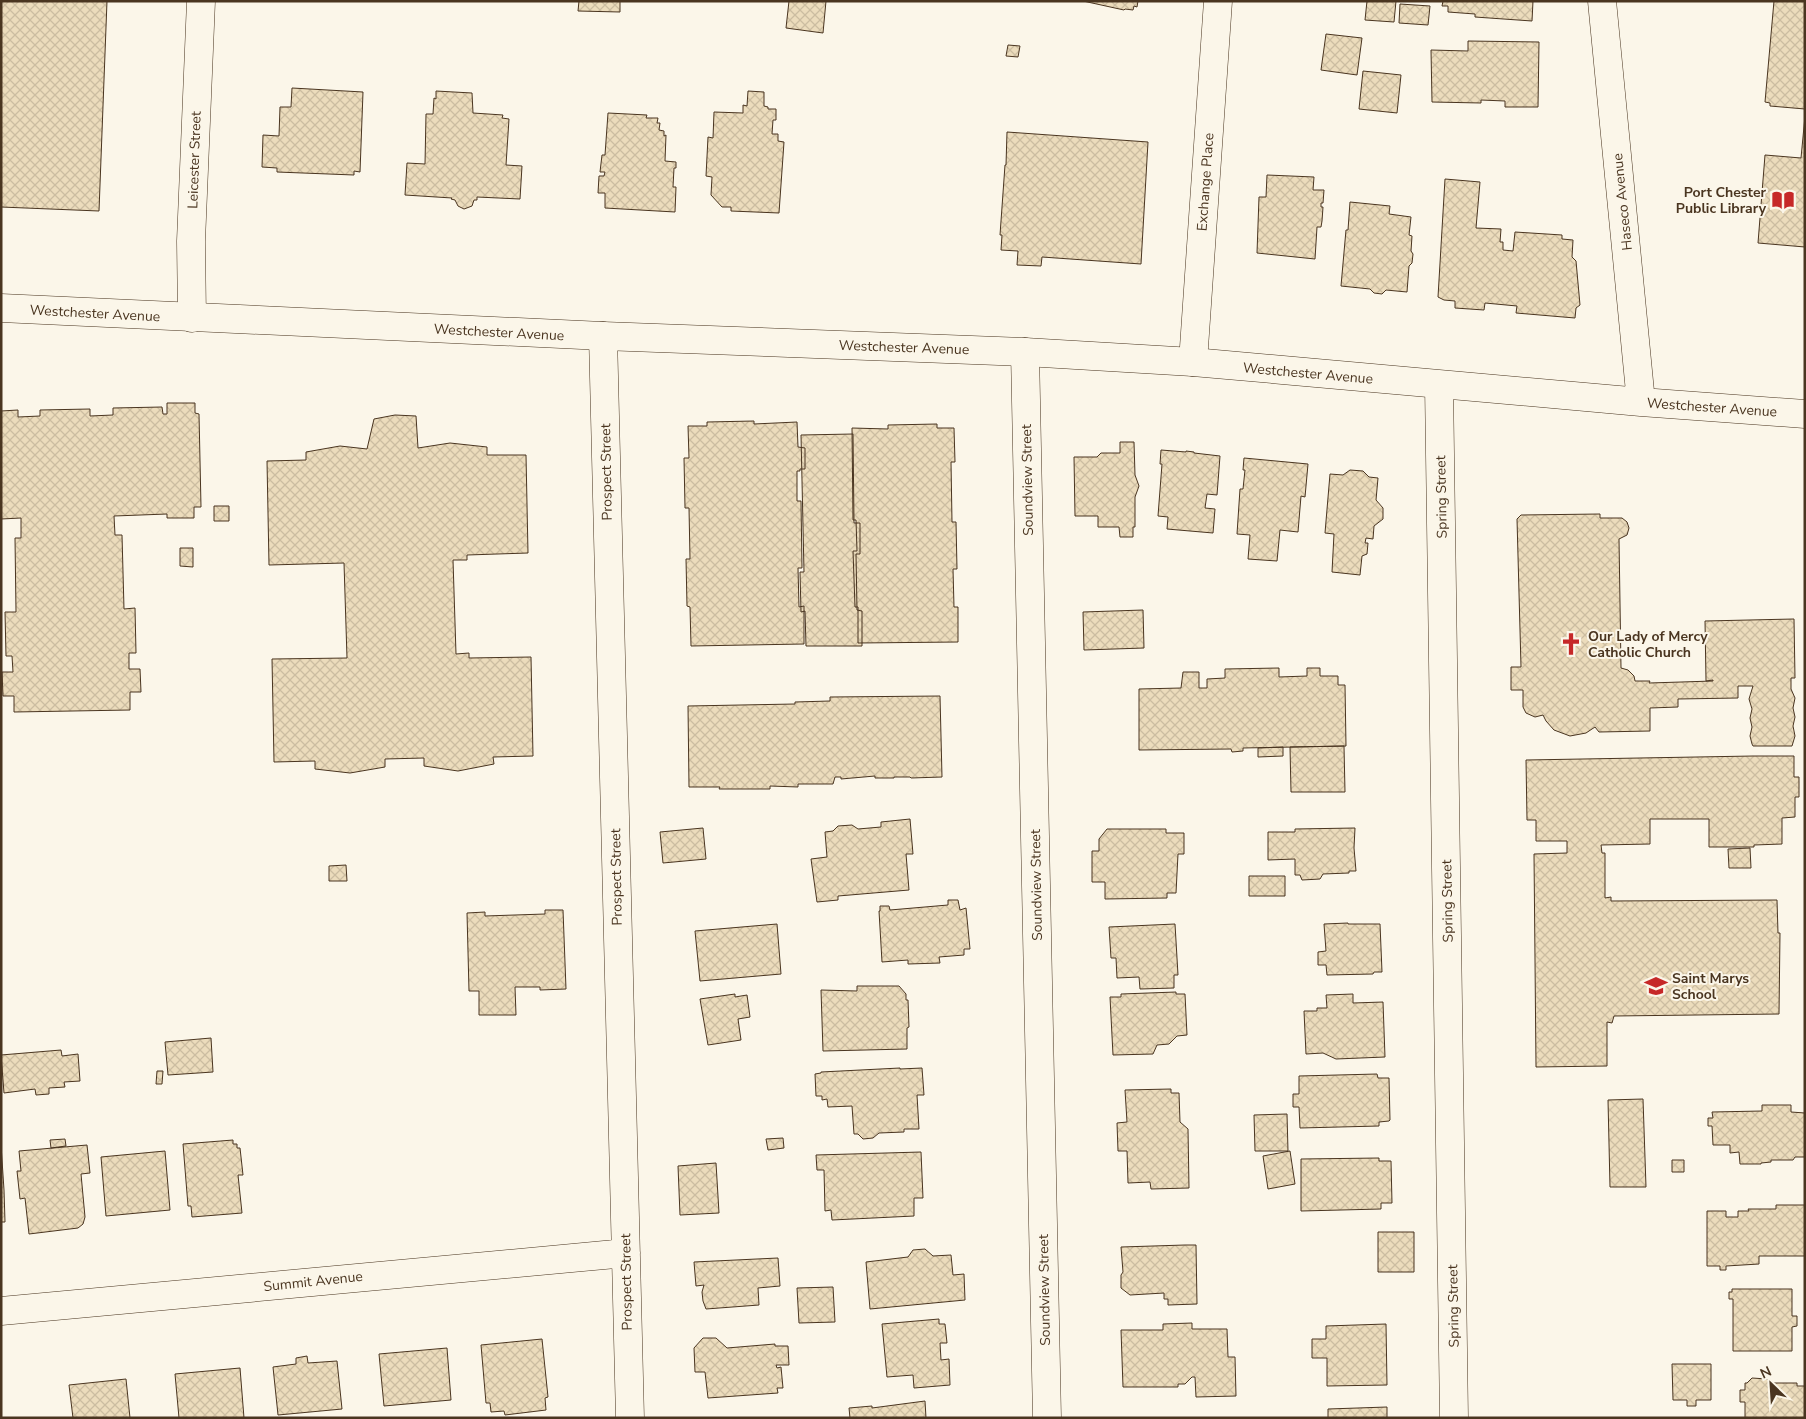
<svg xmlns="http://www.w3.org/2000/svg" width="1806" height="1419" font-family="'Nunito Sans',sans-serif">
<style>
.building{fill:url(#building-cross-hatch);stroke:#4a3520}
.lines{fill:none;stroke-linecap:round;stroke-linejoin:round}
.street-casing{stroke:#4a3520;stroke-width:29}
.secondary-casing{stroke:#4a3520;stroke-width:29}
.street{stroke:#fbf6e9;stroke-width:28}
.secondary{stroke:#fbf6e9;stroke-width:28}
.labels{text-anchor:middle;stroke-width:4;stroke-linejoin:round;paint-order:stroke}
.street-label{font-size:14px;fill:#4a3520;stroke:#fbf6e9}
.poi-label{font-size:14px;font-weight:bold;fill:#4a3520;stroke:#fbf6e9;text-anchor:start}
</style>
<defs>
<pattern id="building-cross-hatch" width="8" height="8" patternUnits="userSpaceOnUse" patternTransform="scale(1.25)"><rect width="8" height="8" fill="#ecdcbc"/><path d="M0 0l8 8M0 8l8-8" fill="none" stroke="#ccbda1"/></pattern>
</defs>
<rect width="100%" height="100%" fill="#fbf6e9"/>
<path class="building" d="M1 1H107L99 211 1 207Z
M579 1H620V12L578 11Z
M789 1H826L823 33 786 28Z
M1083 1H1138L1137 7 1134 6 1133 10 1125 9 1124 10Z
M1367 1H1396L1394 22 1365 20Z
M1443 1H1533L1532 21 1475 17V14L1448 12V6H1442Z
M1774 1H1805V109L1770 106V103L1765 102Z
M1400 4 1430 6 1428 25 1399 23Z
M1326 34 1362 38 1357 75 1321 70Z
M1468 41 1539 42 1538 107H1505V101L1481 100V103L1432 102 1431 50 1468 51Z
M1008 45 1020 46 1018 57 1006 56Z
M1363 71 1401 75 1397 113 1359 109Z
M292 88 363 92 360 172 354 171V175L277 172V168L262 167 263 135 279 136 280 107H291Z
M436 91 472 93 473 113 503 115 502 118 509 119 506 165 522 166 520 199 477 197V200H474L472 206 464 209 458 206 455 200 451 199 452 198 405 195 407 163 425 164 426 114H433L434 98 436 99Z
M748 91 764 92V106L768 107V109H776V120H773L772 134H778V141L784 142 779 213 731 211V207H722L711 195 712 177 706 176 708 137 713 138 714 112 743 113V105L747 106Z
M608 113 647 115 646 118H658L657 123H660L659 130 664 131V136L666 135 665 161 676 162V168H674L673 187H676L675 212 605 208V193H598L599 176H604L605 172H600L602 155H605Z
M1805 116V247L1758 243 1765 155 1801 158Z
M1007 132 1148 142 1141 264 1042 257 1041 266 1017 265 1018 251 1001 250 1002 235H1000L1005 165H1006Z
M1267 175 1314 177 1313 190H1324L1323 203H1321V207H1323L1322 221 1321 227H1317L1315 259 1257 253 1259 197H1266Z
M1445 179 1480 182 1476 228 1501 229 1500 242H1503V250L1513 251 1515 232 1562 235V239L1573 240 1572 257 1576 261 1580 305 1576 308 1575 318 1516 313 1517 306 1485 303 1484 310 1455 308V301L1444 300 1438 297Z
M1350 202 1390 206 1389 214 1411 217 1409 235 1412 236 1411 251 1413 254 1412 263 1409 266 1407 292 1386 290 1382 294 1374 293 1370 289 1341 286 1346 230H1348Z
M167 403H195V413L199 414 201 507H194V518H167V514L114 516 115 535H122L124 609 135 608 136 653H129V669H140L141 692H130V710L14 712V696H3L2 672H13L12 656H6L5 612H16L15 538H21V518L1 519V411L18 410V417L40 416V410L90 409V416L113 415V408L162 407 163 414H167Z
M395 415 416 416 418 448 450 443 487 447V455H526L528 553 467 555V560H453L456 654 469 653V658L531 657 533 756 493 757 494 764 458 771 424 766V758L385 759V767L350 773 315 769V761L274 762 272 659 347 658 344 563 269 565 267 461 306 460V452L340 446 367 449 374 419Z
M754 421V424L797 422 798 447 805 448V469H800V471H797V501H801L802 568H798L799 607 804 606V644L691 646 690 607 687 606 686 559H690L689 508H685L684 458H689L688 426H707V422Z
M937 424V428H954L955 462H951L952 522H956L957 569H953L954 607H958V642L858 643V607H855L853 551H857L856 520H853L852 428 888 429V425Z
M853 434 854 523H860V554H856L857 610 862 611V646H806L805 611 801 612 800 572H804L801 435Z
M1120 442H1134L1135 475 1139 486 1135 497V527H1133V537H1120L1119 527H1098V516H1075L1074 457H1097L1101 453H1120Z
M1161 450 1186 452V451L1194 452V453L1220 456 1217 495 1207 494 1205 508 1215 509 1213 533 1167 529 1168 517 1158 516 1162 464H1160Z
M1244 458 1308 464 1305 497 1301 496 1298 532 1280 530 1277 561 1248 559 1250 535 1237 534 1240 489H1243L1245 470H1243Z
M1350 470 1363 471 1369 477 1378 478 1376 500 1383 508V519L1374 526 1373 539 1366 538 1365 543H1368L1367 554 1362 556 1360 575 1332 572 1334 534 1325 533 1330 474 1343 475Z
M214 506H229V521H214Z
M1600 514V518H1622L1627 522 1629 528 1627 535 1619 539 1621 668 1628 670 1634 676 1635 681H1650L1649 683 1713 681V680L1706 681 1705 621 1794 619 1795 678H1791V689L1795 698 1793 708 1795 717 1793 726 1795 736 1792 746H1753L1752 744 1750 736 1752 727 1750 718 1752 709 1749 699 1753 686H1738V698L1678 699V707L1650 708V731L1599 732 1595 727 1586 733 1570 736 1554 730 1546 721 1543 715 1535 717 1526 713 1523 707V690H1511V667H1521L1517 519 1521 515Z
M180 548H193V567L180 566Z
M1143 610 1144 648 1084 650 1083 612Z
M1279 668V677L1307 676V668H1320V676H1338V685H1345L1346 746 1243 748V751L1232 752 1231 749 1139 750V689L1181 688 1183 672H1199V688H1207V679L1225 678V669Z
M940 696 942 777 911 778 910 777H894V778H875V776L841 779V777H835L833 784H798V787L770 786V789H719L720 787H689L688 706 795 704V702L830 701V697Z
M1344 746 1345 792H1291L1290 747Z
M1283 747V756L1258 757V748Z
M1753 756H1794V777H1799V797H1795V817L1782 818V844L1754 845V847H1709V819H1650V844L1601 845 1602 853H1605V898L1611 897V901L1777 900 1778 933H1780L1779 1014 1614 1016 1612 1023 1607 1022V1066L1536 1067 1534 854 1567 853V841H1536V820H1527L1526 760Z
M910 819 913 854H906L909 890 838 896V900L817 902 811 859 827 857 825 832 833 831 838 826 852 825 858 829 881 827V822Z
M703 828 706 859 663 863 660 832Z
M1355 828 1354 848 1356 871H1349V873L1323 874 1320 879 1302 880 1300 875H1295V859L1268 860V832H1295V829Z
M1107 829H1166V833H1184V854H1178L1176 893H1167V898L1105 899V882H1092V851H1099V839Z
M1750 848 1751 868H1729L1728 849Z
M346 865 347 881H329V866Z
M1249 876H1285V896H1249Z
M948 900H958L960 910 966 908 970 949H964V955L939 957 940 963 908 964V960L882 962 879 911H880V906H889L890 910 948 905Z
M545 910H563L566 989 540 990V987H515L516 1015H479V991H469L467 913 485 912V916L545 914Z
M1348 923V924H1380L1382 972H1374L1373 974 1327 975 1326 965H1318V952L1326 951 1324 924Z
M777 924 781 974 700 981 695 931Z
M1175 924 1178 975H1174V988L1140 989 1139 977 1117 978 1116 958H1111L1109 927Z
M857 986H899L906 994V1000H908L909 1027 907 1028V1049L823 1051 821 990 857 991Z
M1176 992V994H1185L1187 1035 1177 1036 1169 1044 1157 1045 1153 1054 1113 1055 1110 997H1121V994Z
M735 994V997L747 995 750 1017 738 1019 741 1040 708 1045 700 999Z
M1353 994V1003L1383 1002 1385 1057 1336 1059 1323 1053 1306 1054 1304 1011H1317V1008H1327L1326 995Z
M211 1038 213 1072 168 1075 165 1042Z
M61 1050 62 1056 78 1054 80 1081 64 1082 65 1087 49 1088V1094L36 1095 35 1089 4 1093 1 1055Z
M900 1068V1069L922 1068 924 1095H917L919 1129H904V1132L879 1133 873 1138 863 1139 858 1134H854L852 1106 828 1107 827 1099 822 1100V1096H816L815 1074 821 1073V1072Z
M157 1071H163L162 1084H156Z
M1377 1074 1378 1078H1389L1390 1120 1389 1121 1379 1122V1126L1300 1128 1299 1107H1293V1094H1299V1076Z
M1171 1089V1093H1179L1180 1122 1188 1129 1189 1188 1151 1189 1150 1182 1128 1183 1127 1151H1118L1117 1123 1127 1122 1125 1090Z
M1643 1099 1646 1187H1610L1608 1100Z
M1762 1105H1791V1112L1805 1113V1157H1795L1793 1160H1771V1162L1761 1163V1164H1740L1739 1152 1730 1153V1145H1713L1712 1126H1708V1118H1713L1712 1112 1762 1111Z
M1287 1114 1288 1151H1255L1254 1115Z
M783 1138 784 1148 768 1150 766 1139Z
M65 1139 66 1146 51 1148 50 1140Z
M233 1140V1144H237V1148H240L243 1175H238L242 1213 192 1217 191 1206H188L183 1144Z
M1 1145 4 1190 5 1222H1Z
M87 1145 90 1173 81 1174 85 1217 83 1224 78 1228 29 1234 25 1198 20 1199 17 1171H21L19 1151Z
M165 1151 170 1210 106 1216 101 1157Z
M1290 1151 1295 1184 1268 1189 1263 1156Z
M921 1152 923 1198H914V1216L832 1220 831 1210 825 1211 824 1170H817L816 1155Z
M1379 1158V1161H1391L1392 1203H1381V1209L1301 1211V1159Z
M1672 1160H1684V1172H1672Z
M716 1163 719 1213 680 1215 678 1166Z
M1776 1205H1805V1256H1759V1264L1726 1266V1270H1720V1266H1707V1211H1726V1217H1738V1211H1749L1748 1209H1776Z
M1378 1232H1414V1272H1378Z
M1185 1245H1196L1197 1304 1168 1305V1299H1164V1293L1130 1295 1121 1288V1275L1123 1272 1121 1247Z
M925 1249 933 1256 951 1255 953 1275 964 1274 965 1300 870 1309 866 1262 908 1257 913 1250Z
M778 1258 780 1286 758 1288 759 1305 706 1309 703 1301 702 1292 704 1285 696 1286 694 1262Z
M833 1287 835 1322 799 1323 797 1288Z
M1732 1289H1792V1316H1797V1326L1792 1327V1351H1733V1299H1729V1292H1732Z
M939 1319V1324H945L947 1343H940L941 1360 949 1359 950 1385 914 1388 913 1375 887 1377 882 1324Z
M1192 1323V1329H1227L1228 1357H1235L1236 1396 1196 1397 1195 1377H1192L1185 1384H1178V1387H1123L1121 1330H1163V1324Z
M1386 1324 1387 1385 1327 1386V1358H1312V1339H1326V1326Z
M703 1338H716L727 1348 775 1344V1346H788L789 1365H776L777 1368 781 1367 783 1388H777L778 1393 708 1398 705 1372H695L694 1348Z
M542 1339 548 1397 545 1398 546 1410 505 1415 504 1411 491 1412 490 1403H486L481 1345Z
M447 1348 451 1400 384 1406 379 1354Z
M307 1356 308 1363 337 1361 342 1409 278 1415 273 1367 296 1364V1358Z
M1672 1364H1711V1400H1696V1406H1687V1400H1673Z
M240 1368 244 1418H179L175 1374Z
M1752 1378 1767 1379 1771 1383H1797V1386H1805V1418H1745V1402H1740V1390H1745V1383H1747Z
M126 1379 130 1418H73L69 1385Z
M925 1401 926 1418H850L849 1408 872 1406V1408Z
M1387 1407V1418H1328V1409Z"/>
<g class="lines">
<defs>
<path id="street" d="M192 318 191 241 201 1
M603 336 630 1418
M1025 352 1047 1418
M1193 362 1218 1
M1439 385 1454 1418
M1 1311 626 1253"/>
<path id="secondary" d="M1602 1 1641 402
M1 308 603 336 1025 352 1193 362 1641 402 1805 414"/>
</defs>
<use href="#street" class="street-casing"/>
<use href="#secondary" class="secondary-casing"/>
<use href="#street" class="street"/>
<use href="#secondary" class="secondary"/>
</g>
<defs>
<symbol id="library-bare" viewBox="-9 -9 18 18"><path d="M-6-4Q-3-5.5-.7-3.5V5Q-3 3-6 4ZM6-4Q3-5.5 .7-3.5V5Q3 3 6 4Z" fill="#c62828" stroke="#fbf6e9" stroke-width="2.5" paint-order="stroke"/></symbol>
<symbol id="church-bare" viewBox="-9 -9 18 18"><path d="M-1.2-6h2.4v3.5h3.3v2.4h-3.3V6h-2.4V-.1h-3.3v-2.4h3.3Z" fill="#c62828" stroke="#fbf6e9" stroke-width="2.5" paint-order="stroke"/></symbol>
<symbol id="school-bare" viewBox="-9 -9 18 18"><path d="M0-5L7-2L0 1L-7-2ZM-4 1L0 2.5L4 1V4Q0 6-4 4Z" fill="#c62828" stroke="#fbf6e9" stroke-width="2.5" paint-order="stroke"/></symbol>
</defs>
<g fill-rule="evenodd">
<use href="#library-bare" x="1767" y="184" width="32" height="32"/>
<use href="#church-bare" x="1555" y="628" width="32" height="32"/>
<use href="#school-bare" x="1640" y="970" width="32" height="32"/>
</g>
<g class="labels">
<g class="street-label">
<text transform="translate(194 160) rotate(-88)" y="5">Leicester Street</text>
<text transform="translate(1205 182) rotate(-86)" y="5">Exchange Place</text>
<text transform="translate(1622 202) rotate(-96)" y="5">Haseco Avenue</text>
<text transform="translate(95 313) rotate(3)" y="5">Westchester Avenue</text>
<text transform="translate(499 332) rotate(3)" y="5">Westchester Avenue</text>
<text transform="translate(904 347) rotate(2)" y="5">Westchester Avenue</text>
<text transform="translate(1308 373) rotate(5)" y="5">Westchester Avenue</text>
<text transform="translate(1712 407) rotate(4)" y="5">Westchester Avenue</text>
<text transform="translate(606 472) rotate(-91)" y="5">Prospect Street</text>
<text transform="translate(1027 480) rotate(-91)" y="5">Soundview Street</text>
<text transform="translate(1441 497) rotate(-91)" y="5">Spring Street</text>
<text transform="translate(616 877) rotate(-91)" y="5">Prospect Street</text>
<text transform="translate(1036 885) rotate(-91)" y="5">Soundview Street</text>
<text transform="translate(1447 901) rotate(-91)" y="5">Spring Street</text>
<text transform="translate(313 1281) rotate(-6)" y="5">Summit Avenue</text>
<text transform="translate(626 1282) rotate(-91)" y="5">Prospect Street</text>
<text transform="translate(1044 1290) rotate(-91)" y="5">Soundview Street</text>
<text transform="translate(1453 1306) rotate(-91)" y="5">Spring Street</text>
</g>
<g class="poi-label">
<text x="1766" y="197" text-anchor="end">Port Chester<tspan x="1766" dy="16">Public Library</tspan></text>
<text x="1588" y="641">Our Lady of Mercy<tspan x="1588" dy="16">Catholic Church</tspan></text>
<text x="1672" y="983">Saint Marys<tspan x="1672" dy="16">School</tspan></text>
</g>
</g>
<rect width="1806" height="1419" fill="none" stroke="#4a3520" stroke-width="5"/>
<g transform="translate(1771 1384) rotate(335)" stroke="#fbf6e9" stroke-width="4" paint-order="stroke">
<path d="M0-4L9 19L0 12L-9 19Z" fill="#4a3520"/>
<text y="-8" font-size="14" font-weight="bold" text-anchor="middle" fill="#4a3520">N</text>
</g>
</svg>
